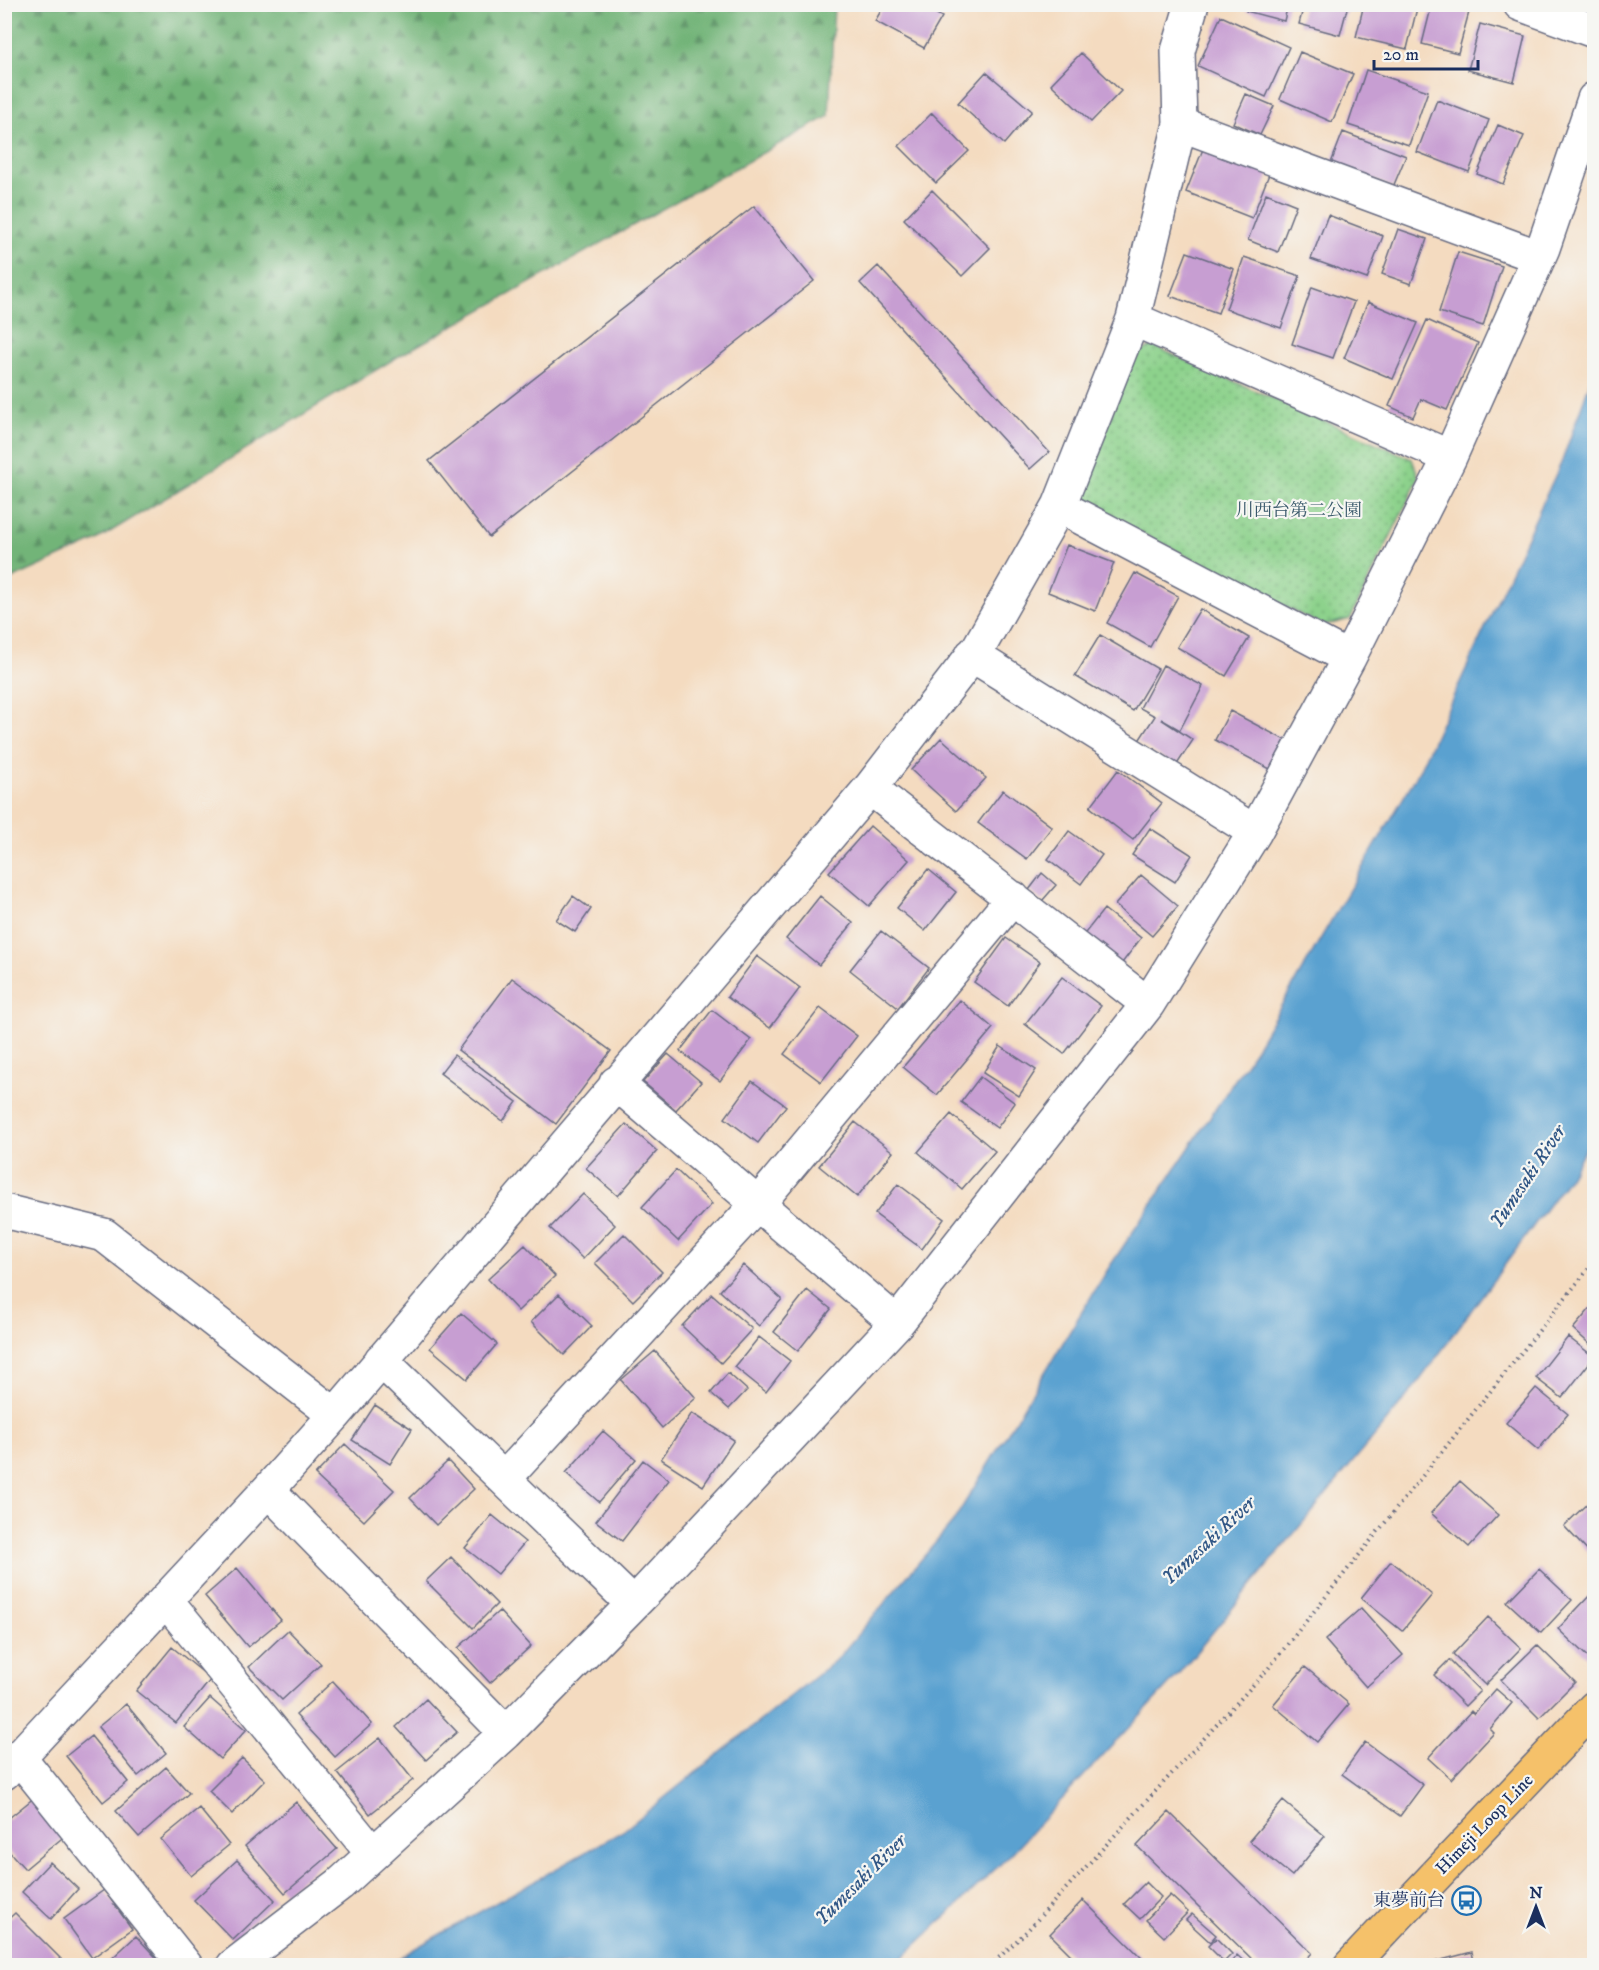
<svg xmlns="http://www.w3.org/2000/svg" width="1599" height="1970" font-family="'IM FELL DW Pica','Noto Serif JP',serif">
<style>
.forest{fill:url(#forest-firs);stroke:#46726b;stroke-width:1.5}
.park{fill:url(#park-dots);stroke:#548075;stroke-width:1.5}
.water{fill:#5aa1d0;stroke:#3a6897;stroke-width:1.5}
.building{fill:#c79ed2}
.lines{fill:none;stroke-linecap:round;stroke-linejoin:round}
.minor-casing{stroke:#676b80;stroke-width:36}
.major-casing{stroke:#676b80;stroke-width:36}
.path{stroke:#676b80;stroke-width:4;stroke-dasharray:1.5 4.5;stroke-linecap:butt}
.minor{stroke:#fff;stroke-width:33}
.major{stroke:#f5c16b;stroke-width:33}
.labels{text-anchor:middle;stroke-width:4.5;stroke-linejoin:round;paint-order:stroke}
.park-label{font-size:18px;fill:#38586a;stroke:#f6f6f2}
.street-label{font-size:18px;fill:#1b2f5e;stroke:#f6f6f2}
.poi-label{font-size:18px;fill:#1b2f5e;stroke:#f6f6f2;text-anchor:end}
.water-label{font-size:20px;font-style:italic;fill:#315786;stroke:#f6f6f2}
</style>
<defs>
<pattern id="forest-firs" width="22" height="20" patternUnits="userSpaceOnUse" patternTransform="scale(1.5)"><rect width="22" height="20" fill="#72b478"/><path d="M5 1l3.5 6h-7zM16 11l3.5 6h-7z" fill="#5d9366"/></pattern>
<pattern id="park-dots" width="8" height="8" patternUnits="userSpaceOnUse" patternTransform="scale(1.5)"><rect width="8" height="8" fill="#8dd28c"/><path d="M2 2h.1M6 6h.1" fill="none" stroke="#72ab76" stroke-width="1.8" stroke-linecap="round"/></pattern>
</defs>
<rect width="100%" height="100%" fill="#f6f6f2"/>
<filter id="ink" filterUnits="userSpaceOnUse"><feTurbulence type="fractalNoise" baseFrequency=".0167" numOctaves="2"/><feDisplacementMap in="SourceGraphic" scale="12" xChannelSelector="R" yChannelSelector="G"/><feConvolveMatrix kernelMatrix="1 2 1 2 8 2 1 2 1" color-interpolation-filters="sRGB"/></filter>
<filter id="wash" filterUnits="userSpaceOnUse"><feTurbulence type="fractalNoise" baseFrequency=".008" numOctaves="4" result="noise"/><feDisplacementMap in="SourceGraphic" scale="24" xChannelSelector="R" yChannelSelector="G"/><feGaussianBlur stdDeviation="1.35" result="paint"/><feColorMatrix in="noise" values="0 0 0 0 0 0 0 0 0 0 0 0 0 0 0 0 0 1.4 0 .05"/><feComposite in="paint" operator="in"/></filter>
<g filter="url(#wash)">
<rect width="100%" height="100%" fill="#f4dbc0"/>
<path class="forest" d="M4 5H834L829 116 399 356 95 541 5 582Z"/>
<path class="park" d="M1153 346 1412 459 1419 478 1350 619 1323 626 1091 507 1083 487 1135 354Z"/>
<path class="water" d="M1594 371V1134L1568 1179 1417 1384 1175 1678 1011 1854 895 1965H389L414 1949 623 1831 837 1659 953 1522 1110 1266 1255 1050 1418 773 1562 461Z"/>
<g id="blocks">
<path class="building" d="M885 4H920L942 17 924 48 875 21Z
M1248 4H1288L1284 21 1246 11Z
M1364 4H1418L1407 49 1356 37Z
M1432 4H1441L1469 12 1458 53 1422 44Z
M1304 5H1348L1340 35 1299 24Z
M1221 16 1289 47 1266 97 1198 66Z
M1480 24 1525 36 1514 82 1468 70Z
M1300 52 1353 74 1332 122 1280 99Z
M1081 53 1121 91 1091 122 1051 84Z
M1366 70 1428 91 1409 145 1348 125Z
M986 72 1032 111 1004 144 958 103Z
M1246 94 1274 106 1260 135 1233 123Z
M1437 100 1489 120 1469 172 1417 152Z
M932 113 969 151 936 183 899 146Z
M1498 125 1524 136 1503 184 1477 174Z
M1343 132 1406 156 1393 187 1331 163Z
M1205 144 1271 169 1252 218 1186 192Z
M932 190 990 248 962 276 904 219Z
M1266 193 1296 205 1278 252 1248 240Z
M754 206 814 281 489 537 429 461Z
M1328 215 1383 236 1367 279 1311 259Z
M1398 229 1427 239 1411 284 1382 274Z
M1187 252 1234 269 1218 313 1170 296Z
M1458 252 1502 266 1483 326 1439 312Z
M1244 257 1300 276 1281 328 1226 309Z
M878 266 1049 452 1030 469 860 283Z
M1312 287 1354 302 1333 358 1292 344Z
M1368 302 1418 323 1393 379 1344 358Z
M1427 320 1478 343 1447 410 1421 399 1413 417 1389 406Z
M1067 545 1114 563 1095 611 1048 592Z
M1135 573 1178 596 1150 647 1107 623Z
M1200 609 1249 638 1226 676 1177 647Z
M1100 635 1158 669 1133 711 1075 676Z
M1163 665 1203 686 1180 730 1161 719 1193 740 1176 766 1138 742 1155 716 1140 708Z
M1230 711 1285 740 1270 769 1215 740Z
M941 738 986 778 956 811 911 770Z
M1118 770 1162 803 1133 840 1090 807Z
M1003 790 1052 827 1027 859 978 823Z
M870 826 909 860 869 906 829 872Z
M1150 828 1192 855 1175 882 1132 855Z
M1069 831 1102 855 1081 884 1048 859Z
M928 869 956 892 925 931 897 908Z
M1042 873 1056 885 1042 901 1029 890Z
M1141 875 1178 906 1152 936 1115 905Z
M573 896 591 909 575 932 556 920Z
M820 896 853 923 819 965 786 939Z
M1104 909 1141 938 1116 971 1078 942Z
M881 931 929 968 898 1008 850 970Z
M1006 938 1040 962 1008 1006 974 982Z
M757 956 800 988 770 1028 727 997Z
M1062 977 1101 1006 1064 1054 1025 1024Z
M512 978 611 1051 556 1124 458 1050Z
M960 1000 993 1028 937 1095 903 1067Z
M820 1008 857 1036 821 1082 784 1054Z
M712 1010 751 1040 720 1081 680 1051Z
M1000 1046 1036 1070 1019 1096 983 1073Z
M668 1054 701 1082 676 1110 643 1082Z
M454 1055 517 1102 503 1121 440 1073Z
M980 1077 1015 1103 997 1128 961 1102Z
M752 1081 786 1106 758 1143 725 1118Z
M951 1114 995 1151 962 1189 918 1152Z
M855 1122 893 1152 857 1197 819 1166Z
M626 1124 657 1151 618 1196 586 1168Z
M676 1170 712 1204 678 1241 642 1207Z
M898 1184 944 1219 922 1249 875 1214Z
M583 1194 615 1225 583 1259 550 1228Z
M624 1234 662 1272 633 1301 595 1263Z
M525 1245 555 1276 518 1311 488 1279Z
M743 1265 782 1299 759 1326 720 1291Z
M807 1290 831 1309 798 1351 774 1332Z
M559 1294 592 1326 564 1355 531 1322Z
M712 1294 752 1329 721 1363 682 1326Z
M1594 1304V1348L1573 1329Z
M461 1313 497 1344 467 1379 430 1348Z
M759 1337 790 1361 766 1392 735 1367Z
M1568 1337 1594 1357 1562 1398 1536 1378Z
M655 1351 696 1398 662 1428 621 1380Z
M728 1373 747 1390 729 1409 711 1393Z
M1536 1388 1568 1414 1538 1450 1506 1423Z
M375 1405 412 1429 390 1464 352 1440Z
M692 1413 734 1440 703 1486 661 1459Z
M603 1431 636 1459 599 1502 566 1473Z
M345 1444 394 1490 364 1521 315 1475Z
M643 1460 669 1480 622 1541 596 1521Z
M448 1461 474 1489 436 1525 410 1498Z
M1460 1481 1498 1515 1469 1547 1431 1513Z
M1594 1497V1558L1564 1526Z
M492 1515 525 1542 498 1574 465 1548Z
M451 1557 497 1604 473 1628 426 1581Z
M1391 1561 1432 1595 1402 1631 1361 1598Z
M237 1568 281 1620 248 1647 205 1596Z
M1539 1569 1572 1600 1541 1633 1507 1602Z
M1594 1591V1663L1558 1629Z
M1361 1608 1403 1655 1366 1687 1325 1640Z
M499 1611 531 1646 490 1683 458 1648Z
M1488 1617 1521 1648 1485 1685 1453 1654Z
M288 1630 321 1664 282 1700 249 1667Z
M1537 1645 1575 1682 1539 1718 1501 1680Z
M172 1647 211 1679 176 1723 136 1691Z
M1449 1660 1480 1691 1465 1706 1434 1675Z
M1305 1667 1349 1704 1317 1742 1273 1705Z
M333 1681 372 1724 335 1757 296 1715Z
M1496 1689 1512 1703 1490 1729 1494 1733 1451 1779 1428 1758 1471 1711 1474 1714Z
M210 1698 246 1730 220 1759 184 1727Z
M426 1699 457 1732 426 1760 396 1727Z
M126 1704 166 1753 138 1776 98 1727Z
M91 1736 128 1782 103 1802 66 1756Z
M380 1738 413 1780 370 1814 337 1772Z
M1365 1742 1423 1785 1400 1816 1342 1774Z
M242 1758 265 1780 232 1814 209 1791Z
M166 1767 189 1793 139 1837 116 1811Z
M35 1797 67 1834 25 1869 4 1846V1822Z
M1283 1801 1325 1836 1292 1876 1249 1841Z
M296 1802 337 1849 285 1893 245 1846Z
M199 1808 229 1845 191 1876 161 1839Z
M1169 1812 1312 1953 1300 1966H1259L1137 1846Z
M237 1860 275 1900 233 1940 194 1900Z
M50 1862 78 1889 51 1919 22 1892Z
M1146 1882 1161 1897 1140 1919 1124 1904Z
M104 1890 132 1929 92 1958 64 1919Z
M1170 1895 1188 1912 1164 1937 1146 1920Z
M1083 1900 1150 1966H1082L1050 1934Z
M15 1913 68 1966H4V1923Z
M1192 1914 1216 1935 1210 1942 1186 1920Z
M136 1936 164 1966H110L107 1963Z
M1216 1938 1232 1954 1224 1962 1208 1946Z
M1472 1952 1475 1966H1422V1965Z
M1237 1955 1249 1966H1228Z"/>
</g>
</g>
<g filter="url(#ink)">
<use href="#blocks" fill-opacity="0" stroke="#676b80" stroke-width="1.5"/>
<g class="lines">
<defs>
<path id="minor" d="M1520 4 1594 31
M1180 124 1539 257
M1133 319 1450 457
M1059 506 1349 658
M972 655 1255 832
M870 788 1148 1004
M616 1083 897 1323
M4 1211 104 1235 335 1415
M381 1360 633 1604
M504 1479 758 1204 1013 898
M268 1490 506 1733
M166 1600 373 1854
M20 1758 186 1966
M4 1773 268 1490 335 1415 870 788 979 647 1059 506 1133 319 1180 124 1178 51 1192 4
M233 1966 340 1884 506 1733 647 1590 897 1323 1148 1004 1255 832 1349 658 1450 457 1543 248 1594 99"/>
<path id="major" d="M1350 1966 1594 1708"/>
</defs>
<use href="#minor" class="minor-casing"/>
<use href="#major" class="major-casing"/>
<path class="path" d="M990 1966 1026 1932 1267 1670 1594 1262"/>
<use href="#minor" class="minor"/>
<use href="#major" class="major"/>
</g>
</g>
<defs>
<symbol id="bus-ring" viewBox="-11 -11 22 22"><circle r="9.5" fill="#f6f6f2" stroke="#1f6fb2" stroke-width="1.5"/><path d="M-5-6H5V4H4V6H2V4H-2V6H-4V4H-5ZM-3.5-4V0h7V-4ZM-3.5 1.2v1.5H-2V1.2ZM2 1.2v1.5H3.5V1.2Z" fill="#1f6fb2"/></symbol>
</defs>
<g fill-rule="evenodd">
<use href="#bus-ring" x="1450" y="1884" width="33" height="33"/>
</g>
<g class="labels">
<g class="park-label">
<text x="1299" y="516">川西台第二公園</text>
</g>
<g class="street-label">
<text transform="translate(1484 1824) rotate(-46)" y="6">Himeji Loop Line</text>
</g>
<g class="poi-label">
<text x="1445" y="1906">東夢前台</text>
</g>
<g class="water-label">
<text transform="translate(1527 1176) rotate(-56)" y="7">Yumesaki River</text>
<text transform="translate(1208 1540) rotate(-43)" y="7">Yumesaki River</text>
<text transform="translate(860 1879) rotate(-45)" y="7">Yumesaki River</text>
</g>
</g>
<rect width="1599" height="1970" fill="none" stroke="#f6f6f2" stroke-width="24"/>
<g transform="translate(1536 1907)" stroke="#f6f6f2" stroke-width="4.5" paint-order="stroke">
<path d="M0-4.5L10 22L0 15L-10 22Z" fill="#1b2f5e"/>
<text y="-9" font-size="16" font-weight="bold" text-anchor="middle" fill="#1b2f5e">N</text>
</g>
<path d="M1374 60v9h104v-9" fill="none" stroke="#1b2f5e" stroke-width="3"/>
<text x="1383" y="60" font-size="18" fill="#1b2f5e" stroke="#f6f6f2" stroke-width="4.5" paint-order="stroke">20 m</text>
</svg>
